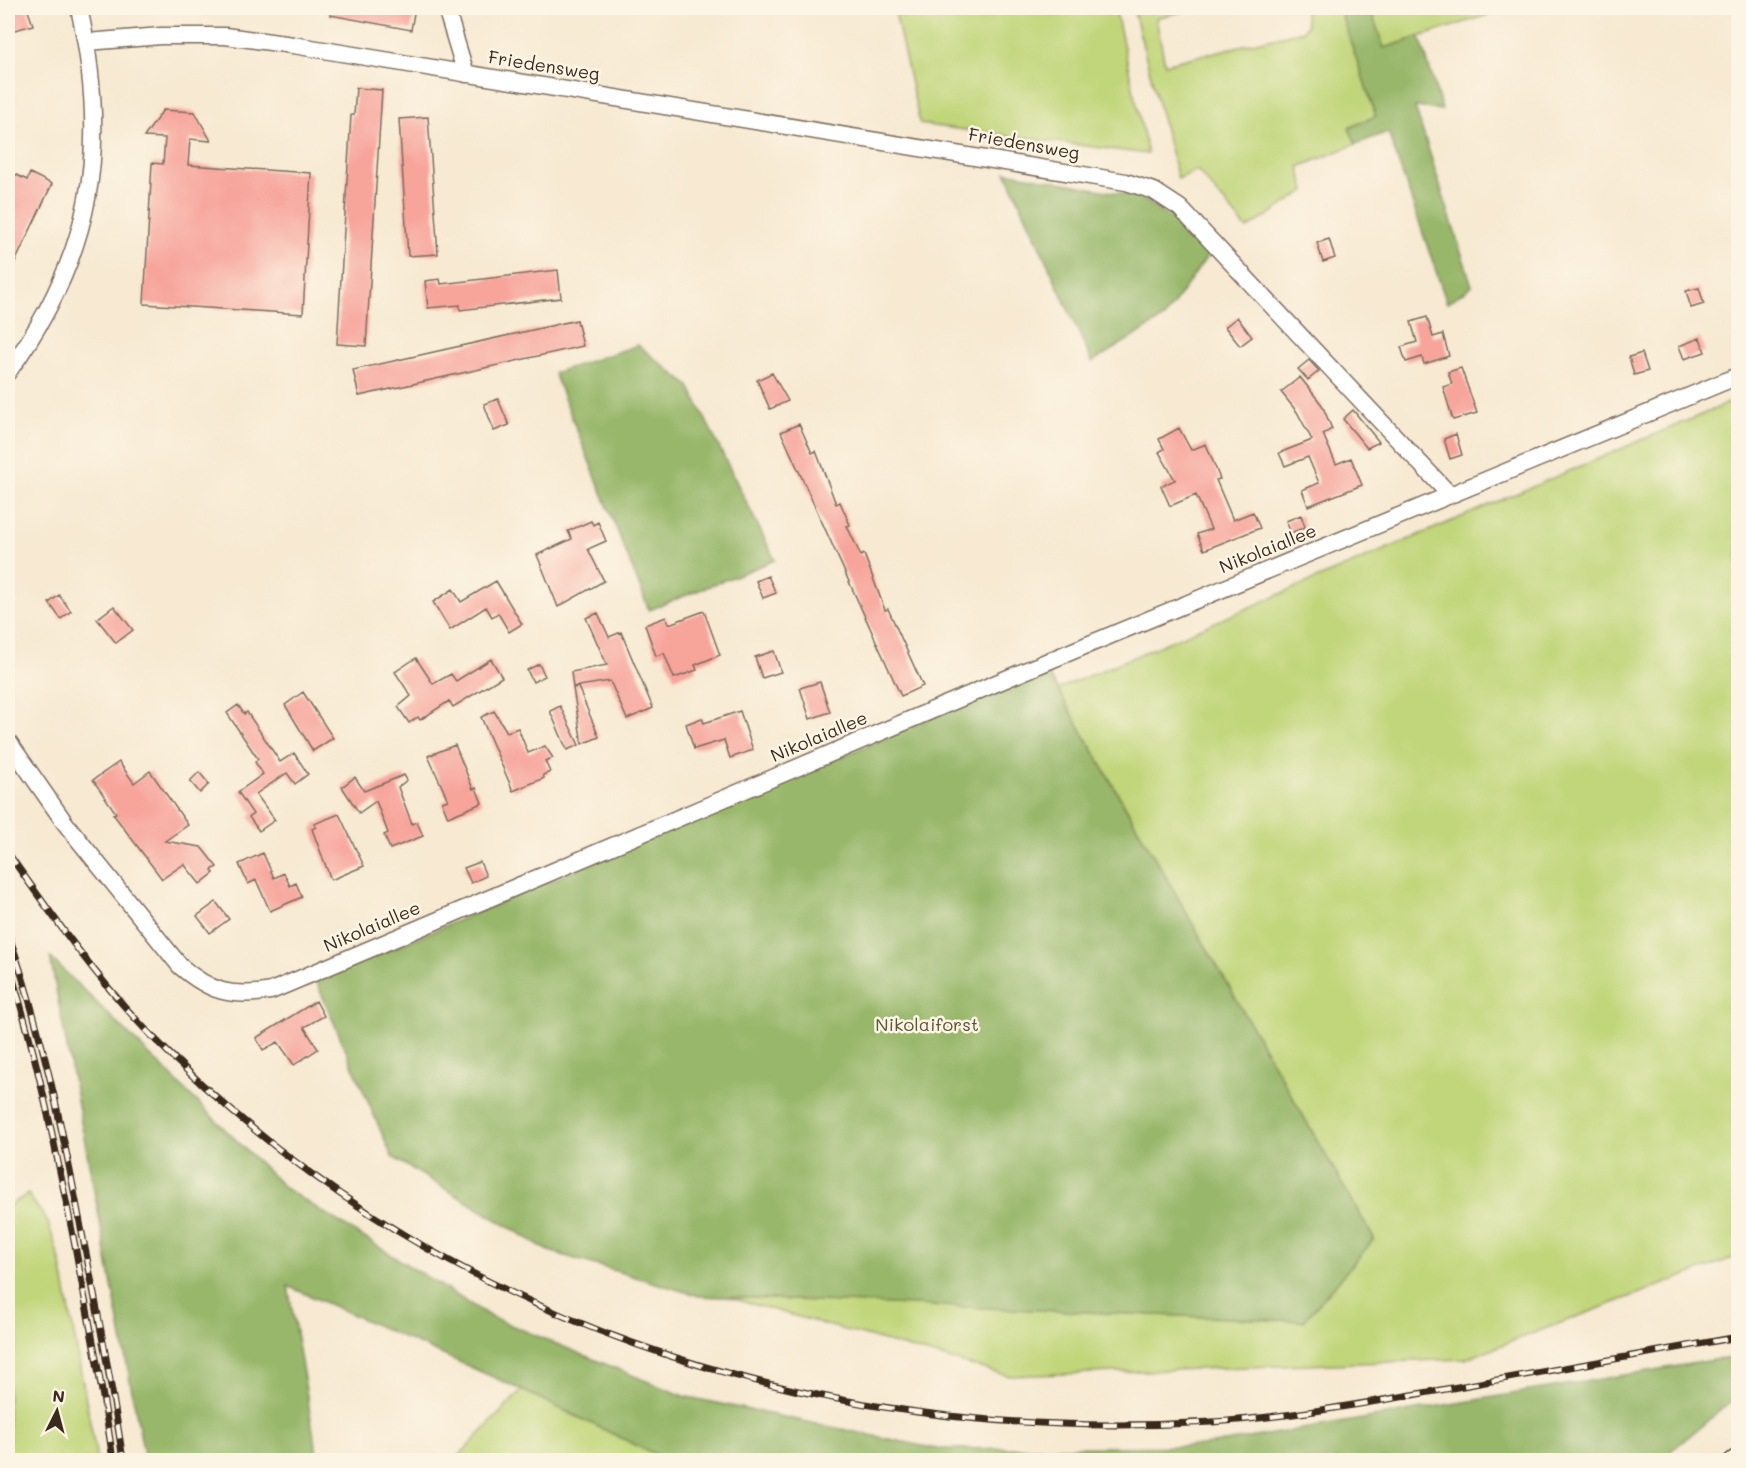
<svg xmlns="http://www.w3.org/2000/svg" width="1746" height="1468" font-family="Mali,sans-serif">
<style>
.green{fill:#c1d67a;stroke:#7e804c;stroke-width:1.5}
.forest{fill:#98b76a;stroke:#6a7044;stroke-width:1.5}
.building{fill:#f7a49b}
.lines{fill:none;stroke-linecap:round;stroke-linejoin:round}
.minor-casing{stroke:#7d6d5d;stroke-width:19}
.minor{stroke:#fff;stroke-width:16}
.rail-casing{stroke:#3b2a1e;stroke-width:7}
.rail{stroke:#fcf5e5;stroke-width:4.5;stroke-dasharray:14;stroke-linecap:butt}
.labels{text-anchor:middle;stroke-width:5;stroke-linejoin:round;paint-order:stroke}
.street-label{font-size:18px;fill:#3b2a1e;stroke:#fcf5e5}
.park-label{font-size:18px;fill:#5c5535;stroke:#fcf5e5}
</style>
<rect width="100%" height="100%" fill="#fcf5e5"/>
<filter id="ink" filterUnits="userSpaceOnUse"><feTurbulence type="fractalNoise" baseFrequency=".0167" numOctaves="2"/><feDisplacementMap in="SourceGraphic" scale="12" xChannelSelector="R" yChannelSelector="G"/><feConvolveMatrix kernelMatrix="1 2 1 2 8 2 1 2 1" color-interpolation-filters="sRGB"/></filter>
<filter id="wash" filterUnits="userSpaceOnUse"><feTurbulence type="fractalNoise" baseFrequency=".008" numOctaves="4" result="noise"/><feDisplacementMap in="SourceGraphic" scale="24" xChannelSelector="R" yChannelSelector="G"/><feGaussianBlur stdDeviation="1.35" result="paint"/><feColorMatrix in="noise" values="0 0 0 0 0 0 0 0 0 0 0 0 0 0 0 0 0 1.4 0 .05"/><feComposite in="paint" operator="in"/></filter>
<g filter="url(#wash)">
<rect width="100%" height="100%" fill="#f7e9d2"/>
<path class="green" d="M894 8H1115L1148 154 920 124Z
M1133 8H1198L1156 18 1165 64 1303 31 1307 25 1304 8H1339L1376 116 1349 128 1356 144 1299 167 1305 191 1247 229 1197 170 1178 179Z
M1370 8H1510L1384 48Z
M1738 399V1256L1465 1359 1009 1376 727 1297 1304 1321 1374 1239 1058 689Z
M28 1194 48 1222 61 1264 97 1460H8V1206Z
M522 1390 667 1460H455Z"/>
<path class="forest" d="M1339 8H1370L1384 48 1420 37 1442 110 1415 107 1472 286 1447 303 1388 132 1356 144 1349 128 1376 116Z
M1006 172 1139 197 1175 221 1208 255 1164 318 1092 362Z
M638 345 689 386 775 560 649 610 554 373Z
M1046 669 1374 1239 1304 1321 699 1296 549 1251 392 1157 316 981Z
M50 957 286 1189 491 1317 683 1396 937 1449 1201 1446 1738 1356V1396L1660 1460H667L522 1390 288 1286 318 1460H145Z"/>
<g id="blocks">
<path class="building" d="M8 8H27L33 25 8 32Z
M330 8H415L411 30 330 15Z
M356 88 382 90 366 346 337 344 351 115H354Z
M163 110 195 112 211 141 190 139 188 165 311 173 303 314 144 304 152 163 163 164 165 138 144 137Z
M428 117 438 254 408 256 399 119Z
M8 171 27 180 30 173 52 184 8 277Z
M1329 239 1335 258 1323 262 1317 243Z
M558 270 561 298 460 310V305L428 308 425 281 440 279 441 284Z
M1699 288 1704 304 1691 308 1686 291Z
M1237 317 1252 337 1240 346 1225 327Z
M1427 317 1433 337 1443 334 1449 356 1424 364 1422 357 1406 362 1401 347 1417 342 1411 322Z
M577 320 583 346 359 396 353 370Z
M1700 338 1705 352 1684 359 1679 346Z
M1642 353 1648 371 1634 375 1629 357Z
M1309 360 1319 371 1308 380 1298 369Z
M1461 368 1477 413 1453 420 1443 387 1452 384 1448 372Z
M772 373 788 401 770 409 757 380Z
M1300 377 1322 405 1332 429 1323 434 1336 464 1351 458 1362 485 1308 506 1302 490 1319 483 1308 457 1285 466 1279 453 1312 440 1297 412 1281 392Z
M498 399 509 425 494 431 484 404Z
M1353 410 1379 442 1367 448 1343 419Z
M799 424 812 453 816 451 836 504 840 502 850 525 847 526 861 556 864 554 885 610 888 609 923 686 901 696 781 432Z
M1179 428 1191 450 1206 444 1220 479 1216 480 1233 520 1253 512 1260 528 1204 550 1197 534 1211 529 1196 495 1170 506 1161 486 1175 480 1159 452 1164 449 1159 439Z
M1456 434 1462 455 1450 459 1444 439Z
M1301 515 1305 527 1291 533 1286 521Z
M591 521 593 525 598 522 606 541 588 549 604 581 558 607 537 555 572 539 568 531Z
M768 576 776 593 763 598 756 581Z
M496 581 522 624 509 632 498 613 492 617 486 607 450 630 433 602 453 589 461 602Z
M59 595 71 611 61 619 49 603Z
M114 606 133 630 116 643 97 619Z
M704 611 720 655 695 665 697 670 674 678 664 653 656 656 645 625 666 617 669 624Z
M598 613 609 637 621 632 653 708 627 719 610 681 573 687 571 672 607 665 586 618Z
M774 651 781 672 762 678 755 657Z
M416 658 433 684 451 674 456 681 491 659 502 677 453 707 449 701 420 720 418 717 409 723 398 707 411 696 395 672Z
M539 664 545 676 533 682 527 670Z
M820 682 830 712 810 719 800 688Z
M578 687 599 737 582 744 573 688Z
M303 692 333 738 313 751 285 705Z
M238 705 244 714 247 712 280 762 294 753 308 774 295 784 287 773 256 794 275 820 259 831 249 817 253 814 238 792 263 774 255 762 258 759 227 713Z
M560 706 579 745 567 750 550 711Z
M494 711 507 732 518 728 528 753 545 746 553 758 545 761 550 772 543 775 544 778 513 791 481 717Z
M740 711 753 750 730 758 724 740 694 749 686 724 702 718 704 723Z
M455 745 473 789 476 788 482 803 448 817 442 802 448 800 428 756Z
M119 762 134 783 150 771 188 825 165 841 201 847 217 867 212 870 214 873 200 884 184 864 162 879 113 814 116 813 93 780Z
M199 772 209 784 200 793 190 781Z
M404 775 407 780 398 787 412 824 417 822 423 836 390 849 384 835 388 833 376 801 359 813 342 787 355 777 364 791Z
M339 814 364 866 331 880 312 829 316 827 314 824Z
M263 853 274 878 284 873 290 886 296 883 302 897 270 911 256 880 248 884 239 864Z
M480 862 486 876 471 883 464 868Z
M216 902 229 919 210 933 197 916Z
M316 1001 324 1016 304 1027 318 1049 294 1065 278 1042 263 1050 256 1038Z"/>
</g>
</g>
<g filter="url(#ink)">
<use href="#blocks" fill-opacity="0" stroke="#7d6d5d" stroke-width="1.5"/>
<g class="lines">
<defs>
<path id="minor" d="M446 8 466 74
M87 42 161 36H225L293 45 1126 182 1154 191 1180 208 1450 495
M8 372C93 255 110 148 79 8
M8 741 65 823 180 966C210 992 232 998 271 991L1046 662 1738 376"/>
</defs>
<use href="#minor" class="minor-casing"/>
<use href="#minor" class="minor"/>
<defs>
<path id="rail" d="M8 853C51 914 94 975 145 1029 425 1319 814 1447 1212 1422 1293 1417 1372 1402 1452 1388 1547 1371 1643 1354 1738 1337
M8 933C42 1031 63 1131 82 1233 97 1308 112 1384 123 1460
M8 963C37 1055 56 1150 75 1246 88 1317 103 1388 113 1460
M1724 1460 1738 1449"/>
</defs>
<use href="#rail" class="rail-casing"/>
<use href="#rail" class="rail"/>
</g>
</g>
<g class="labels">
<g class="street-label">
<text transform="translate(544 66) rotate(9)" y="6">Friedensweg</text>
<text transform="translate(1024 144) rotate(10)" y="6">Friedensweg</text>
<text transform="translate(1268 549) rotate(-22)" y="6">Nikolaiallee</text>
<text transform="translate(819 737) rotate(-23)" y="6">Nikolaiallee</text>
<text transform="translate(372 927) rotate(-23)" y="6">Nikolaiallee</text>
</g>
<g class="park-label">
<text x="927" y="1031">Nikolaiforst</text>
</g>
</g>
<rect width="1746" height="1468" fill="none" stroke="#fcf5e5" stroke-width="30"/>
<g transform="translate(57 1411) rotate(6)" stroke="#fcf5e5" stroke-width="4.5" paint-order="stroke">
<path d="M0-4.5L10 22L0 15L-10 22Z" fill="#3b2a1e"/>
<text y="-9" font-size="16" font-weight="bold" text-anchor="middle" fill="#3b2a1e">N</text>
</g>
</svg>
